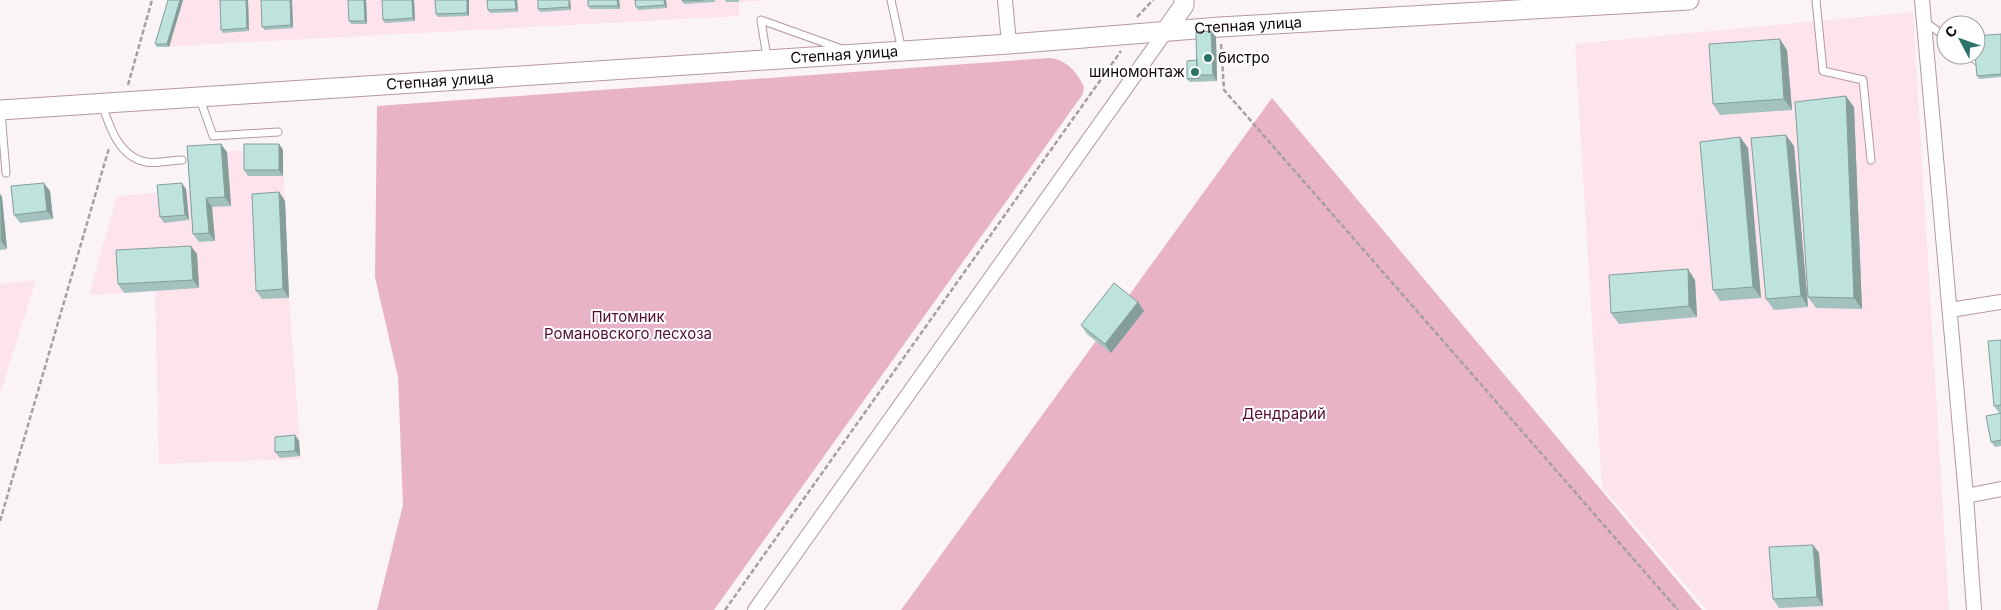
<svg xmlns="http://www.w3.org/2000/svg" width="2001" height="610" font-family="Inter,sans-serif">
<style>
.built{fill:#fce3ec}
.green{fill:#e9b3c7}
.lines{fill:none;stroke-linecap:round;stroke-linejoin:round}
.lane-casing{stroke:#b597a2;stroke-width:9}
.street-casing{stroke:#b597a2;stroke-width:16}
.secondary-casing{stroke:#b597a2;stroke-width:21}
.path{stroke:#a69ea1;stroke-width:2.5;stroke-dasharray:5 2.5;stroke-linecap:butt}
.lane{stroke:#fff;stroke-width:7}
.street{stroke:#fff;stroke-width:14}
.secondary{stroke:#fff;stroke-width:19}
.wall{fill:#a3c2bd}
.shaded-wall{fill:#859e9a}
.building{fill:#bee2dc;stroke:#859e9a}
.poi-dot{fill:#2b7269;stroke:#fff;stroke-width:2}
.labels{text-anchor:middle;stroke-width:4;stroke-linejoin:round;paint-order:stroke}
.street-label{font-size:15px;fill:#12080c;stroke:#fff}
.poi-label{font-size:15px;fill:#12080c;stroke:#fff;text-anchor:start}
.park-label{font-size:15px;fill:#530c31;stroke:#fff}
</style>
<rect width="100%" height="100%" fill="#fbf4f7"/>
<path class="built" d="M171 0H769L739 2V16L157 47Z
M1913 12 1949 610H1707L1602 487 1575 44Z
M248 150H283L289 298 301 459 159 464 155 291 89 295 117 196 195 190 193 154Z
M36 280 0 394V284Z"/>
<path class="green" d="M1049 58C1066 59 1077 72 1084 87L1083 94 714 610H377L403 505 398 377 375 277 377 106Z
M1272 98 1702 610H901Z"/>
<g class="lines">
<defs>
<path id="lane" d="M891 0 902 51
M1816 0 1823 71 1863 80 1871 160
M1925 22 1946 37
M1970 55 1977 61 2001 59
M767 58 761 20 842 49
M200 99 213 136 278 132
M102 104C109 126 119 157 146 162 156 164 171 160 182 160
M1 111 6 173"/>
<path id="street" d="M1005 0 1009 44
M1922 0 1966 496 1974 610
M1950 310 2001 302
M1966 496 2001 489
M755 610 1166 31"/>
<g id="secondary">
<path d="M1166 31 1184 5V0"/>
<path id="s1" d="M0 110 1009 44 1220 27 1689 0"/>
</g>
</defs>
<use href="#lane" class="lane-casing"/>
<use href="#street" class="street-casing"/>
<use href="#secondary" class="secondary-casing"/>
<path class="path" d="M1137 17 1153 0
M1221 44 1224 90 1678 610
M128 85 152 0
M0 521 109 148
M725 610 1121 51"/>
<use href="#lane" class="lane"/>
<use href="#street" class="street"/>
<use href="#secondary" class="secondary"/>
</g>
<path class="wall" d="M168 0H183L169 47H157L155 44Z
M248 0 249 31 223 33 221 30Z
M292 0 293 28 265 30 262 27Z
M366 0 367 24H351L349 21Z
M414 0 415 21 385 23 383 20Z
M435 0H469V16L438 17 436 14Z
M517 0 518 12 490 13 488 10Z
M538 0H570L571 10 540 12 538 9Z
M588 0H619L620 9H590L588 6Z
M635 0H666L667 8 638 10 636 7Z
M682 0H715V2L684 4Z
M725 0H739V2H726Z
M1211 31 1216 37 1217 81 1190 82 1187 79Z
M2001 34V77L1979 79 1977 76Z
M1787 50 1792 110 1720 115 1713 104Z
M1854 107 1862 309 1816 308 1808 297Z
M1740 137 1748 148 1761 298 1720 301 1713 290Z
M279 144 283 150V176H248L244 170Z
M187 146 227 152 231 206 212 207 215 241 199 242 193 234Z
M1794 146 1808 307 1774 310 1766 299Z
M186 189 189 220 164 223 160 217Z
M50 191 53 219 20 223 14 215Z
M279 192 285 201 289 298 262 299 256 291Z
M0 194 2 197 7 249 0 250Z
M197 254 199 288 124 293 118 284Z
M1695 280 1697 317 1619 324 1611 313Z
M1138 302 1144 311 1111 353 1087 334 1081 325Z
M2001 340V446L1995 447 1991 442 2000 414 1994 406Z
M295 435 299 441 300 456 280 458 275 452Z
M1813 545 1819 553 1823 606 1779 608 1773 599Z"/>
<path class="shaded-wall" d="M180 0H183L169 47 167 44Z
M246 0H248L249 31 247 28Z
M290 0H292L293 28 291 25Z
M364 0H366L367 24 365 21Z
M412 0H414L415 21 413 18Z
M467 0H469V16L467 13Z
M515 0H517L518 12 516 9Z
M569 0H570L571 10 569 7Z
M617 0H619L620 9 618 6Z
M664 0H666L667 8 665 5Z
M1211 31 1216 37 1217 81 1213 75Z
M1780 39 1787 50 1792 110 1784 99Z
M1846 96 1854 107 1862 309 1854 298Z
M1786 135 1794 146 1808 307 1801 296Z
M1740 137 1748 148 1761 298 1753 287Z
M221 144 227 152 231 206 225 197Z
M279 144 283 150V176L279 170Z
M44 183 50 191 53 219 47 211Z
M182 183 186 189 189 220 185 215Z
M279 192 285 201 289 298 283 289Z
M0 194 2 197 7 249 1 241Z
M206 198 212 207 215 241 209 233Z
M191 246 197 254 199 288 193 280Z
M1688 269 1695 280 1697 317 1689 306Z
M1138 302 1144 311 1111 353 1105 344Z
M295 435 299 441 300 456 295 451Z
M1813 545 1819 553 1823 606 1817 597Z"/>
<path class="building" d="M168 0H180L167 44H155Z
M220 0H246L247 28 221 30Z
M261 0H290L291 25 262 27Z
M348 0H364L365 21H349Z
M382 0H412L413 18 383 20Z
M435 0H467V13L436 14Z
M487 0H515L516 9 488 10Z
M538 0H569V7L538 9Z
M588 0H617L618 6H588Z
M635 0H664L665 5 636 7Z
M682 0H703L682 1Z
M1211 31 1213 75H1197L1196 32Z
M2001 34V74L1977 76 1975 55H1976V36Z
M1780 39 1784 99 1713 104 1709 44Z
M1197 60V75L1199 78 1187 79V61Z
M1846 96 1854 298 1808 297 1795 102Z
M1786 135 1801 296 1766 299 1751 138Z
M1740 137 1753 287 1713 290 1700 142Z
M221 144 225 197 206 198 209 233 193 234 187 146Z
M244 144H279V170H244Z
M44 183 47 211 14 215 11 186Z
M182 183 185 215 160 217 157 185Z
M279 192 283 289 256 291 252 194Z
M191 246 193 280 118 284 116 250Z
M1688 269 1689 306 1611 313 1609 275Z
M1114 283 1138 302 1105 344 1081 325Z
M2001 340V405L1994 406 1988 341Z
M2001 413V440L1991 442 1986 416Z
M295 435V451L275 452V437Z
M1813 545 1817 597 1773 599 1769 547Z"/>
<g class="poi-dot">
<circle cx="1208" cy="58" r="5"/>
<circle cx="1195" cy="72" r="5"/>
</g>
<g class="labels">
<g class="street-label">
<text dy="5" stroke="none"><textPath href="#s1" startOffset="1251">Степная улица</textPath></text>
<text dy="5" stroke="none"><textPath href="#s1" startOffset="846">Степная улица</textPath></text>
<text dy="5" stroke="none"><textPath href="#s1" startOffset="441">Степная улица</textPath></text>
</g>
<g class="poi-label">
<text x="1218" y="63">бистро</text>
<text x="1185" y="77" text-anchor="end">шиномонтаж</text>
</g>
<g class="park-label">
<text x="628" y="322">Питомник<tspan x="628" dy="17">Романовского лесхоза</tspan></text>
<text x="1284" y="419">Дендрарий</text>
</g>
</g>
<g transform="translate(1961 40) rotate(311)"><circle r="24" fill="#ffffff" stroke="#a09c9e"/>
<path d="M0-4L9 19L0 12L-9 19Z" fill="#2b7269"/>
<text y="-8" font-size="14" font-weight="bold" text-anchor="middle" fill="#12080c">С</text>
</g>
</svg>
